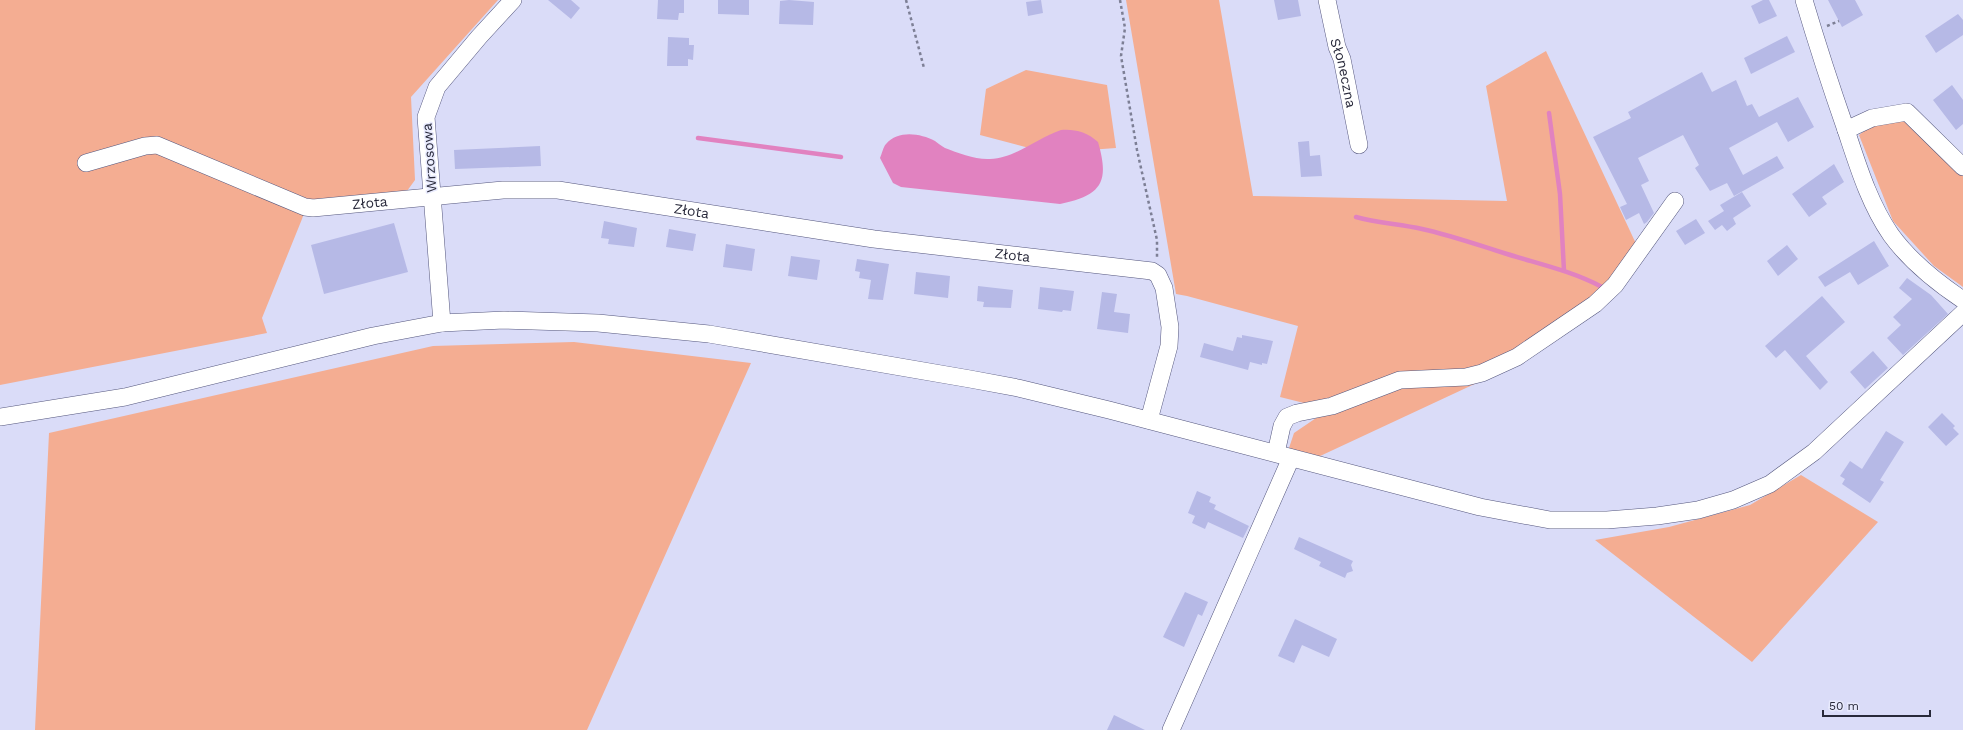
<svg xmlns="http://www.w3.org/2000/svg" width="1963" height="730" font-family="'Work Sans',sans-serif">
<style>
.green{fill:#f4ad92}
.water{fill:#e182c0}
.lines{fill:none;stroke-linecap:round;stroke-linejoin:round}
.stream{stroke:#e182c0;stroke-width:4.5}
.building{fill:#b6b9e6}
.minor-casing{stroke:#54567d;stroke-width:18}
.path{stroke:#7d7f95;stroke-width:2.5;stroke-dasharray:3 3;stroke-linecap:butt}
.minor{stroke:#fff;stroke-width:17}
.labels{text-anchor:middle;stroke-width:3;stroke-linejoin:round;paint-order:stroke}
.street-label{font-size:14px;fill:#28293a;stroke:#e8eafd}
</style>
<rect width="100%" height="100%" fill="#dadcf8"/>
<path class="green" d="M0 0H498L411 97 415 180 407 191 308 201 302 219 262 318 267 333 0 385Z
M1126 0H1219L1253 196 1507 201 1486 86 1546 51 1638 248 1607 291 1493 364 1312 405 1280 397 1298 326 1187 296 1176 294Z
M1026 70 1107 85 1116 148 1048 153 980 135 986 89Z
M1884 116 1909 121 1963 175V287L1934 266 1893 221 1859 135Z
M574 342 751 363 587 730H35L49 433 433 346Z
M1481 381 1318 457 1289 448 1294 433 1322 414 1401 384Z
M1801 475 1878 522 1752 662 1595 540 1669 527 1750 505Z"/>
<path class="water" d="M1061 130C1075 129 1087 132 1098 142 1110 183 1101 195 1060 204L901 187 893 183 880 158C882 154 883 147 886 144 898 130 920 133 935 141 938 143 941 146 945 148 958 153 976 160 990 159 1016 158 1037 138 1061 130Z"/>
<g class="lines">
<path class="stream" d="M1549 113 1560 194 1564 271
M698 138 841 157
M1356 217C1377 223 1399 224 1422 229 1450 235 1478 245 1507 254 1539 264 1572 271 1602 287"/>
</g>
<path class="building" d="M548 0H571L580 8 571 19Z
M658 0H684V13H679L678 20 657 19Z
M718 0H749V15L718 14Z
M789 0 814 2 813 25 779 24 780 1Z
M1041 0 1043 13 1028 16 1026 2Z
M1274 0H1298L1301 16 1278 20Z
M1763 0H1769L1777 16 1759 24 1751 6Z
M1828 0H1855L1863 15 1842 27Z
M1958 14 1963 20V35L1936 53 1925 36Z
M1787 36 1795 52 1751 74 1744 58Z
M668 37 689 38V45H694L693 60 688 59V66H667Z
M1702 72 1712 92 1736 80 1747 106 1752 104 1759 117 1798 97 1814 127 1788 142 1777 122 1729 148 1743 175 1777 156 1784 168 1734 196 1727 183 1710 191 1695 168 1699 165 1683 135 1638 158 1649 181 1641 185 1654 213 1647 222 1644 224 1639 213 1626 220 1620 207 1627 204 1593 137 1631 118 1628 112Z
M1952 85 1963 100V124L1956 130 1933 100Z
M1309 141 1310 156 1320 155 1322 176 1301 177 1298 142Z
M540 146 541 166 455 169 454 150Z
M1834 164 1844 182 1822 197 1827 204 1809 217 1792 194Z
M1742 192 1751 206 1733 218 1736 224 1727 231 1722 225 1715 230 1708 221 1724 211 1720 205Z
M1696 219 1705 233 1685 245 1676 231Z
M604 221 637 228 634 247 608 244 609 239 601 238Z
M394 223 408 272 324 294 311 245Z
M669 229 696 234 693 251 666 247Z
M1874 241 1889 266 1858 285 1850 272 1825 287 1818 277Z
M726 244 755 249 752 271 723 267Z
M1787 245 1798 259 1778 276 1767 261Z
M791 256 820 260 817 280 788 276Z
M857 259 889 264 883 300 868 299 871 280 859 278 860 272 855 271Z
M916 272 950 276 948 298 914 294Z
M1907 278 1931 295 1948 314 1903 355 1887 338 1901 325 1893 317 1912 299 1899 288Z
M978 286 1013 290 1011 308 983 307 984 302 977 301Z
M1040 287 1074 291 1071 311 1063 310 1062 312 1038 309Z
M1102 292 1117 294 1114 312 1130 314 1128 333 1097 329Z
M1822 296 1845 322 1806 356 1828 382 1820 390 1785 350 1776 358 1765 346Z
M1242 335 1273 341 1267 364 1262 363V365L1250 362 1248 370 1200 357 1204 343 1233 351 1237 337 1242 338Z
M1873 351 1888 368 1865 389 1850 372Z
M1942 413 1955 426 1953 428 1959 434 1946 446 1928 427Z
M1886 431 1904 442 1880 480 1884 482 1870 503 1842 484 1845 479 1840 476 1850 461 1862 469Z
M1197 491 1211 497 1209 502 1216 505 1214 509 1249 526 1243 538 1208 522 1205 529 1192 523 1195 516 1188 513Z
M1299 537 1353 561 1351 565 1353 571 1347 573 1345 578 1319 566 1321 562 1294 549Z
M1185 592 1208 602 1202 616 1198 614 1184 647 1163 637Z
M1295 619 1337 639 1329 657 1302 645 1294 663 1278 656Z
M1114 715 1145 730H1107Z"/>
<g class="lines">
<defs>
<g id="minor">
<path id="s1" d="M1327 0 1337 47 1342 59 1359 145"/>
<path d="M1804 0C1817 44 1831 87 1846 130 1858 166 1869 203 1891 235 1910 261 1936 282 1963 300"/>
<path d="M1846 130 1872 118 1907 112 1963 167"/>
<path id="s2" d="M86 163 145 146 157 145 305 207 313 208 503 190H558L874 239 1152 271 1158 275 1164 288 1170 327 1169 346 1149 420"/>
<path d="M442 323 426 117 437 87 479 37 513 0"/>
<path d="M0 417 125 397 373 336 442 323 504 320 598 323 709 334 970 379 1018 388 1109 410 1480 507 1550 520H1607L1657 516 1698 510 1733 500 1770 484 1814 452 1963 313"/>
<path d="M1276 453 1282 426 1287 417 1297 413 1332 406 1400 380 1466 377 1482 373 1517 357 1595 304 1615 285 1675 201"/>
<path d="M1171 730 1291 458"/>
</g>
</defs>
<use href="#minor" class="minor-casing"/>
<path class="path" d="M906 0 924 68
M1120 0 1125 28 1121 56 1137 150 1157 240V257
M1827 26 1839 21"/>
<use href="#minor" class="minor"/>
</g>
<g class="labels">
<g class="street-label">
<text dy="5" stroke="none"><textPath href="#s1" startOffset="75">Słoneczna</textPath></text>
<text transform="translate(429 158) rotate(-94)" y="5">Wrzosowa</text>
<text dy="5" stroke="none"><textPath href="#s2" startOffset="299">Złota</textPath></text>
<text dy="5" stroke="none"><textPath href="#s2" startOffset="623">Złota</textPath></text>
<text dy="5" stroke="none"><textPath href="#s2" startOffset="947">Złota</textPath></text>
</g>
</g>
<path d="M1823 710v6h107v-6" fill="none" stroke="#28293a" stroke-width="2"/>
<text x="1829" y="710" font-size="12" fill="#28293a" stroke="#e8eafd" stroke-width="3" paint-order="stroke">50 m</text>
</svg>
